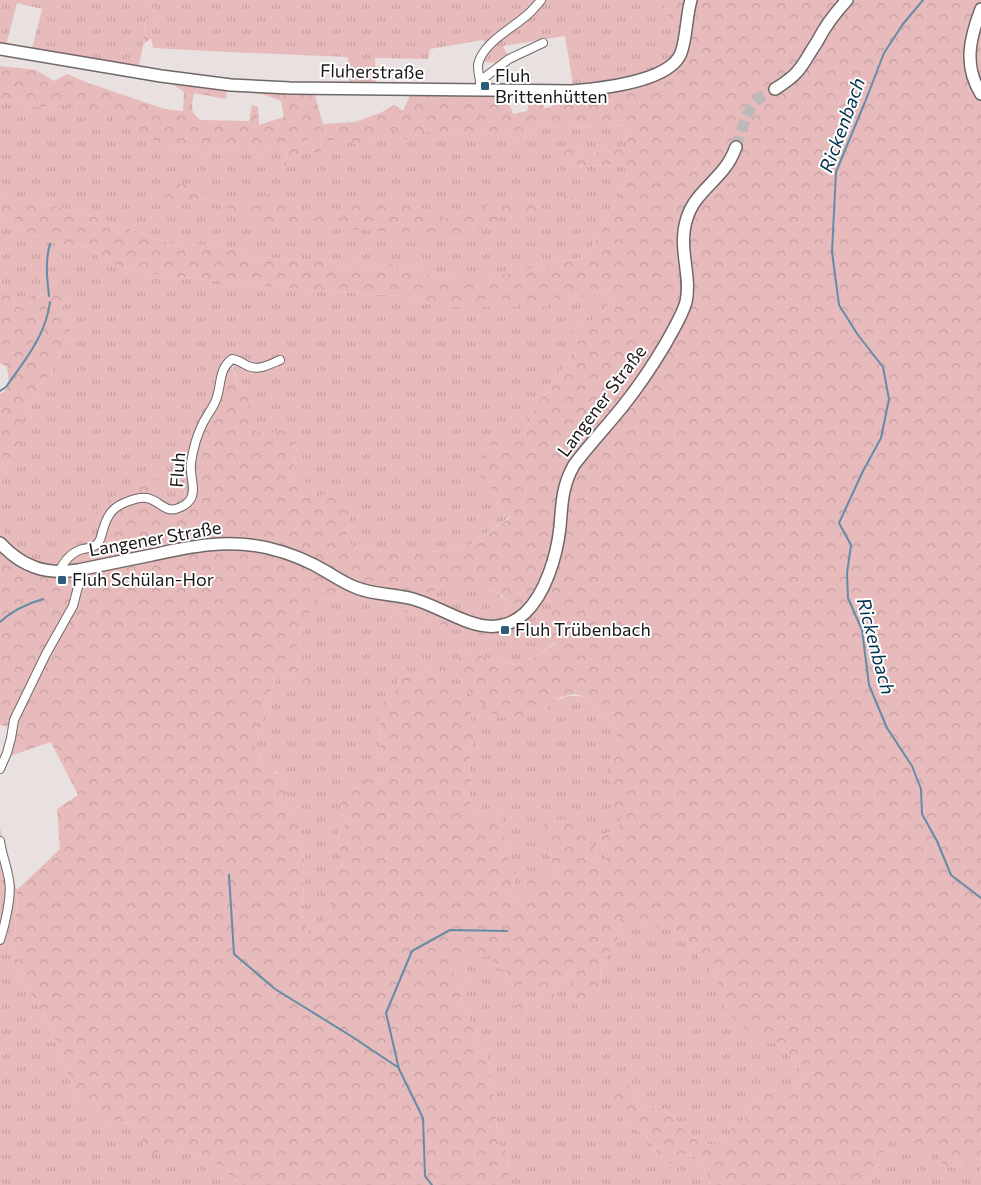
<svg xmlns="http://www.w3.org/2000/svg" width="981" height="1185" font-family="Commissioner,sans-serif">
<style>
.grass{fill:url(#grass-tufts)}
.forest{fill:url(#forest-crowns);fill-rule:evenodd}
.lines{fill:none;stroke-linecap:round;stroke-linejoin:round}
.stream{stroke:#658ca7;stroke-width:2}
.secondary-tunnel{stroke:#bfb8b8;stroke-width:11;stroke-dasharray:11 5.5;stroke-linecap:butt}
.street-casing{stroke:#6f6868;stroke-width:10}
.secondary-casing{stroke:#6f6868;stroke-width:14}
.street{stroke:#fff;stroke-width:8}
.secondary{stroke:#fff;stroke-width:11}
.poi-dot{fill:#2e5c7b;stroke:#fff;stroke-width:2}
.labels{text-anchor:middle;stroke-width:4;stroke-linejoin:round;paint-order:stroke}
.street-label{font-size:18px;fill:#191616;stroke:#fff}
.poi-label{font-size:18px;fill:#191616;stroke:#fff;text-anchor:start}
.water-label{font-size:19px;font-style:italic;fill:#00314d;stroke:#fff}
</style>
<defs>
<pattern id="grass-tufts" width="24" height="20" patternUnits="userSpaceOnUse" patternTransform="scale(1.25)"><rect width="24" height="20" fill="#e7babb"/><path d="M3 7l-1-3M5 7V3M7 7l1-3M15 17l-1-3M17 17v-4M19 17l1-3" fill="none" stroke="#c69fa0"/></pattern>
<pattern id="forest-crowns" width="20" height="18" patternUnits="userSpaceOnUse" patternTransform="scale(1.25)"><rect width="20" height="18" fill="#e7babb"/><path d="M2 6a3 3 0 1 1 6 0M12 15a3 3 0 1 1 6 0" fill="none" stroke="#c69fa0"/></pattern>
</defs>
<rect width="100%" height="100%" fill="#e9e0e0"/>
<path class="grass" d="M0 0H147L143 45 139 66 32 48 42 9 17 3 6 45 0 44Z
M156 0H661L670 21 689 37 673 68 575 96 565 36 503 46 507 55 497 63 484 62 490 49 483 40 430 49 428 59 375 58 376 85H349L348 57 228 52 153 48 151 38Z
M7 100C31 107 38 110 62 103L77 110H108L115 121 172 148 193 146 204 154 227 146 261 153 268 145 284 142 289 151 282 165 298 152 304 141 313 138 315 147 310 153 325 143 338 138 368 141 393 129 412 138 423 131 445 136 471 131 479 136 494 134 529 138 540 125 565 127 633 125 625 148 577 155 576 145 565 166 620 165 624 167 629 177 619 190 604 227 585 257 492 277 467 276 434 279 414 267 388 263 371 269 356 262 345 269 324 258 306 261 251 256 222 246 169 243 87 214 31 201 0 196V104Z
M0 218 15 219 20 230 40 238 66 246 91 248 100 260 142 273 304 290 418 297 436 307 528 299 551 293 563 302 576 295 589 299 602 289 610 291 613 296 600 316 572 329 577 341 575 360 563 365 558 380 537 403 525 433 491 488 499 504 511 516 471 544 457 550 428 552H391L353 547 346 538 351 514 317 497 308 483 296 478 294 466 297 447 265 436 248 426V388L238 386 233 364 214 400 195 408V427L186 437 187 469 184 498 174 502 166 496 159 480 95 517 99 531 98 552 92 560 100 561 105 570 93 582 87 593 74 588 64 579 45 576 54 565 39 561 22 554 11 544 5 536 0 524V483L23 437V417L33 401 38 384 51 375 52 365 71 336 70 325 64 316 62 308 66 297 55 288C47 289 30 304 21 310L17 302 7 294 0 280Z
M447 583C476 584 489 582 510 605L536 592 553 603 556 641C522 670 507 669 467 649L451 670 460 679 471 695 541 712C560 698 565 692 589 698L597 714 617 729V751L607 768 622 815 621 825 617 830 599 836 607 862 597 864 595 850 537 836 545 845 556 872 550 879 527 880 522 896 513 905 511 890 517 873 509 863 503 832V822L499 813 482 824 474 814 469 798 471 780 469 762 474 735 424 658 425 669 420 673 399 678 393 699 377 715 381 725 380 746 385 762V773L382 781 369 778 361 787 345 794 340 805 341 815 348 821 338 833 342 870 336 911 326 914 320 933 313 940 307 930 303 915 304 850 299 843 298 823 287 810 285 774C264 772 262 763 255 745L261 730 267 702 274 683 283 676 295 679 299 687H306L296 648 303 639V620L321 597 336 601 344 597 369 599 384 604 395 614 410 611 437 624 497 635 475 630 416 605 419 600Z
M0 828 7 863 17 890 14 967 48 1021 79 1102 101 1121 141 1123 171 1147 210 1158 242 1185H0Z
M620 917 637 929 653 926 677 931 690 946 696 949 699 957 718 978 762 1042 777 1043 783 1047 799 1069 802 1080 791 1095 772 1090 752 1102 743 1120H735L726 1143C711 1150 691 1138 681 1127 678 1123 675 1118 671 1115 664 1108 655 1108 646 1107L637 1098 634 1088 621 1119 648 1138 658 1154 674 1166 680 1153 695 1157 707 1173 709 1185H513L510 1182 508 1155 497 1142 496 1104 487 1055 478 1046 469 1016 459 1002 466 978 453 972V961L491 955 498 968 506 971 513 986V1009L527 1017 522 982 536 988 547 1001H555L553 981 571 973V995L580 1009 596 992 601 984 600 967 619 936Z
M896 1124 926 1148 935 1150 953 1168 981 1158V1185H866L882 1156Z"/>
<path class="forest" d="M147 0H156L151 38 143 45Z
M661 0H981V1158L953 1168 943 1164 934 1150 926 1148 912 1151 896 1125 882 1156 866 1185H709L707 1173 695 1157 680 1153 674 1166 658 1154 648 1138 621 1119 610 1103 621 1084 634 1088 637 1098 646 1107C655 1108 664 1108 671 1115 675 1118 678 1123 681 1127 691 1138 711 1150 726 1143L735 1120H743C749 1108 755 1093 770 1090 776 1090 785 1093 791 1095L802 1080 799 1069 783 1047 777 1043 762 1042 736 1022 723 1004 716 988 718 978 699 957 696 949 690 946 677 931 653 926 637 929 620 917 619 936 600 967 601 984 597 992 580 1009 571 995 570 973 553 981 555 1001H547L536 988 522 983 527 1017 522 1021 513 1009V986L506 971 498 968 491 956 453 961V972L466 978 459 1002 469 1016 478 1046 487 1055 496 1104 497 1141 508 1155 510 1182 513 1185H242L210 1158 171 1147 144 1159 141 1123 100 1121 79 1102 48 1021 14 967 17 890 60 849 57 809 78 795 51 742 10 756 13 744 15 728 0 725V524C13 553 26 557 55 565L46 576 64 579 74 588 87 593 93 582 105 570 100 561 91 560 98 552 99 531 95 517 99 506 141 478 159 480 166 496 174 502 184 498 187 469 182 453 186 437 195 427V407L214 400 216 372 232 364 238 386 249 388 248 426 265 436 288 426 297 447 294 465 296 478 308 483 317 497 330 492 344 503 351 514 346 538 353 547 391 552H428L457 550 471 544 511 517 499 504 491 488 480 483 479 469 493 438 525 433 537 403 558 380 563 365 575 360 577 341 572 329 600 316 613 296 610 291 602 289 589 299 576 295 563 302 551 294 547 308 528 299 517 307H436L418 297 304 290 142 273 100 260 91 248 66 246 40 238 20 230 15 219 0 218V196L31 201 87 214 169 243 222 246 251 256 306 261 324 258 345 269 356 262 371 269 388 263 414 267 434 279 467 276 492 277 585 257 604 227 619 190 629 177 624 167 620 165 565 166 559 158 565 151 576 145 577 155 625 148 633 125 565 127 540 125 529 138 494 134 479 136 470 131 445 136 423 131 412 138 402 139 393 130 368 141 363 147 338 138 325 143 320 152 310 154 315 147 312 138 304 141 298 152 296 164 282 166 289 151 284 142 268 145 261 153 227 146 204 154 193 146 172 148 141 135 115 121 108 110H77L62 103C38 110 31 107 7 100L0 104V66L36 70 54 81 67 74 91 84 165 109 183 111 184 92 171 83 220 88 227 86 226 99 194 93C192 106 189 112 201 120L249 121 252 105 258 107 259 125 284 117 281 101 256 92 263 89 314 92 323 124 355 122 382 112 394 105 403 111 410 95 454 96 496 93 507 98 513 114 527 111 530 96 540 98 545 109 575 96 673 68 688 37 670 21ZM447 583C475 584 501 584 514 613L522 612 536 592 553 603 544 625 556 642C521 670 506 669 468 649L459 656 451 670 460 679 471 695 495 715 514 722 541 712 561 697 575 694 589 698 597 714 617 729V751L607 768 608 776 615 810 622 815C620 833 614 831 599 836L607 862 597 864 595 850 583 826 569 819 551 820 544 824 537 836 545 845 556 872 550 879 534 874 527 880 522 896 513 904 511 890 517 873 509 863 503 832V822L499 813 482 823 474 814 469 798 471 780 469 762 474 735 470 710 446 673 432 661 424 658 425 669 420 673 399 678 393 698 387 700 377 708V715L381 725 380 746 385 762V773L382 781 369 777 361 787 345 794C339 807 336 811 348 821L338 833 342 869 330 870C319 889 324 895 336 911L326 914 320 933 313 940 307 930 303 915 304 850 299 843 298 823 287 810 285 774 274 773 272 764 262 763 255 745 261 730 267 702 274 683 284 676 295 679 299 687H306L310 680 322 679 296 648 303 639 304 620 321 597 336 601 344 597 369 599 384 604 395 614 410 611 437 624 478 635 500 636 475 630 416 606 420 600Z
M167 181 185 185 226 203 266 205 267 188 271 189 270 202 279 205 343 213 358 201 410 205 423 217H439L451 220 469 217 485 206 570 196 578 202 541 203 535 211 501 217 483 228 470 233 437 234 419 239 408 231 394 238 389 232 256 222 231 209 204 200 172 203 162 195Z
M0 280 7 294 17 302 21 309 31 296 40 297 49 288 55 287 66 297 62 308 64 316 70 325 71 336 52 365 51 375 38 384 33 401 23 417V437L0 483V394L4 392 9 383 7 367 0 363Z"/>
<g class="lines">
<path class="stream" d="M923 0 903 24 884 53 865 102 836 172 832 252 839 305 858 335 883 367 889 399 881 438 863 471 839 523 851 545 847 573 848 598 862 630 869 685 887 728 912 766 921 789 922 814 937 841 951 875 981 898
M49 296C47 278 45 261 50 244
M0 391 6 387C25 360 46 335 50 302
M0 622C13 610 26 604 43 599
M229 875 234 954 275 989 351 1036 399 1068
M432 1185 425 1176 423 1118 399 1069 386 1013 412 951 450 930 507 931"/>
<path class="secondary-tunnel" d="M736 147C742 130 745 112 758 99 762 95 770 92 775 89"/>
<defs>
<path id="street" d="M480 81C479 76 478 70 478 65 481 46 507 31 521 20 529 14 535 8 541 0
M480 84V81L509 59 543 43
M59 572C64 561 71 552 83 549 88 548 93 548 97 544 101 541 101 535 103 530 107 515 113 506 129 501 134 499 142 497 147 498 161 501 165 515 181 507 185 505 188 503 190 500 197 490 189 474 191 463 193 449 197 435 203 423 207 415 213 408 216 400 222 384 218 370 232 359 239 360 242 363 248 366 259 371 270 364 280 360
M0 769 7 753 11 738 14 720 46 654 73 606 78 587V570
M0 841C2 855 7 867 9 880 12 895 5 925 0 940"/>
<path id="secondary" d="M981 9C970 38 963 65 981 94
M0 49 161 76 231 85 290 88 571 91C598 89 670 82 681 53 687 36 686 17 691 0
M775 89C783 84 791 79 797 72 805 63 810 52 817 42 825 26 835 13 847 0
M0 543C22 567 46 575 78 570 103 565 127 560 152 555 191 546 229 539 268 548 289 553 309 561 327 572 337 578 346 584 357 588 375 595 394 594 413 599 450 609 489 646 525 613 546 593 557 555 560 527 562 503 562 486 574 465 589 445 607 426 623 406 639 386 653 365 666 343 673 330 682 316 686 302 692 274 677 248 687 218 693 198 710 186 723 170 729 163 733 155 736 147"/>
</defs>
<use href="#street" class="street-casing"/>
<use href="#secondary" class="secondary-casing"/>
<use href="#street" class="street"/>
<use href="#secondary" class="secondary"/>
</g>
<g class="poi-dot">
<rect x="480" y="81" width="10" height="10" rx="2.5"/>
<rect x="57" y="575" width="10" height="10" rx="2.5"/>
<rect x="500" y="625" width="10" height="10" rx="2.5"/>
</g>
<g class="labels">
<g class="street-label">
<text transform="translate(372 72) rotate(1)" y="6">Fluherstraße</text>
<text transform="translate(602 401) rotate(-53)" y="6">Langener Straße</text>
<text transform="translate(178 470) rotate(-86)" y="6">Fluh</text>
<text transform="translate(155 539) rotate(-10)" y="6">Langener Straße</text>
</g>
<g class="poi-label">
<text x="495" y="82">Fluh<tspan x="495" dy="21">Brittenhütten</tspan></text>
<text x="72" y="586">Fluh Schülan-Hor</text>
<text x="515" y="636">Fluh Trübenbach</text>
</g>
<g class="water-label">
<text transform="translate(842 125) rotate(-70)" y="7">Rickenbach</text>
<text transform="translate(876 646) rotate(75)" y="7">Rickenbach</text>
</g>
</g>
</svg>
